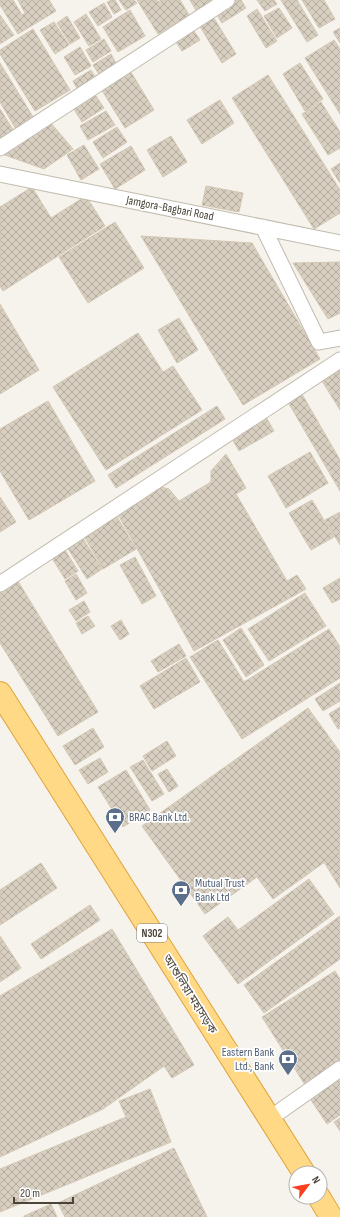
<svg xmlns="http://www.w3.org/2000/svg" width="340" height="1217" font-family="'Sofia Sans Condensed','Noto Sans Bengali',sans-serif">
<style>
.building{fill:url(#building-cross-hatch);stroke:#d3c7b4}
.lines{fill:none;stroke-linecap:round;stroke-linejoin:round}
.minor-casing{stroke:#c2bbae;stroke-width:17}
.trunk-casing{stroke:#e0a43c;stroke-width:24}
.minor{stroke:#fff;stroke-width:15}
.trunk{stroke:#ffd985;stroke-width:22}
.labels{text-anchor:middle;stroke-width:3.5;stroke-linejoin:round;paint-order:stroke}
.shield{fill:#fff;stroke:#817c74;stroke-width:1}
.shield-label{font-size:11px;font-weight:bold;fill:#4b4439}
.street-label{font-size:12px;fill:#4b4439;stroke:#fff}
.service-label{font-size:12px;fill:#4e5e75;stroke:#fff;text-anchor:start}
</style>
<defs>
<pattern id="building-cross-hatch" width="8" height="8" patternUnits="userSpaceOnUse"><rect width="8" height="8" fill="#d8cfc1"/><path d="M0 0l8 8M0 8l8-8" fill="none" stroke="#b1aa9e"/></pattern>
</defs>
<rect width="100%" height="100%" fill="#f6f3ec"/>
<path class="building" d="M0 0H13L22 15 25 13 18 0H49L56 11 18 34 0 5Z
M112 0H115L121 10 114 14 107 2Z
M119 0H134L137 3 126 10Z
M137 0H157L158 2 161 0H180L189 15 158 34Z
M190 0H216L197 12Z
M230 0H241L246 8 222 23 214 10Z
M257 0H274L277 4 265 11Z
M281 0H297L318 35 307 42Z
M302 0H324L335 19 319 28Z
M104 3 112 17 98 26 89 12Z
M279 8 292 28 277 38 264 16Z
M257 9 277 41 266 48 247 16Z
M130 10 145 36 118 52 103 27Z
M86 14 101 39 89 46 74 22Z
M0 15 14 35 0 44Z
M212 15 236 54 222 63 198 23Z
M67 16 80 38 70 44 57 23Z
M54 22 69 45 55 54 40 30Z
M192 28 200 40 182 51 174 39Z
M340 28V43L333 32Z
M33 29 70 90 35 111 0 54V50Z
M104 39 111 51 93 62 86 50Z
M334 40 340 49V114L305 58Z
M80 47 91 66 75 75 64 57Z
M111 54 117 65 100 76 93 65Z
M0 63 35 120 17 131 0 102Z
M300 63 323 99 305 111 283 74Z
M129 69 154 110 125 128 100 87Z
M91 70 97 80 79 92 73 81Z
M268 75 340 190V213L314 229 232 98Z
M92 90 104 108 82 122 70 103Z
M220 100 234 123 202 144 187 120Z
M321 102 340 132V148L328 155 302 114Z
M0 109 14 131 0 140Z
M106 111 115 125 88 140 80 126Z
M50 122 73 149 44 169 2 154Z
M117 127 127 142 103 158 93 142Z
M171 136 187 162 163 177 147 150Z
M84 145 99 169 81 180 67 155Z
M131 146 145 170 115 189 100 164Z
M340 163V183L331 169Z
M206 186 243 193 239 212 202 205Z
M32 187 51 218 86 196 105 226 3 291 0 286V207Z
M115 222 144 268 88 303 59 257Z
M141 236 252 243 320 359 243 405Z
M340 262V313L328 319 293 263Z
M0 304 39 370 0 394Z
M179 318 198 350 177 363 158 330Z
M138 333 163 372 173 366 202 410 106 470 53 387Z
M340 370V410L322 381Z
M299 389 340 460V491L285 397Z
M48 401 95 481 29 520 0 471V429Z
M217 406 225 419 116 488 108 475Z
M262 410 274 431 239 451 227 430Z
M310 452 328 483 286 508 268 476Z
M226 454 246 488 236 494 287 581 297 575 306 589 194 651 111 502 157 486 169 489 179 501 211 482V471Z
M0 497 16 522 0 532Z
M312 500 334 537 311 550 289 513Z
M113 510 136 549 103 569 80 529Z
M340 512V545L325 520Z
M79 532 102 569 87 579 64 542Z
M60 542 78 571 65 579 47 550Z
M135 557 156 596 142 604 120 565Z
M76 574 87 593 76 600 65 581Z
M16 578 98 712 58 736 0 643V587Z
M340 578V599L332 603 323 588Z
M305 593 326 626 269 661 248 629Z
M84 601 90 612 76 621 69 610Z
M88 616 95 626 82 634 76 623Z
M121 620 129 634 120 640 111 626Z
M241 628 264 665 246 677 223 640Z
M329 629 340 647V678L242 739 190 657 218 640 244 682Z
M179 644 186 656 158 672 151 661Z
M186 658 200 682 154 709 140 686Z
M340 683V701L323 711 315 699Z
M340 707V728L338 729 329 714Z
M308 708 340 752V851L273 899 257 877 205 914 142 826Z
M93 728 104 747 75 765 63 746Z
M167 741 176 756 152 771 143 756Z
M100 758 108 772 88 784 79 770Z
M143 760 164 794 152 801 130 767Z
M167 769 178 786 169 792 158 774Z
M126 770 150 810 123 827 98 787Z
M340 852V888L324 862Z
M41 863 57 888 0 925V890Z
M309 879 334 914 238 984 203 936 228 917 238 930Z
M90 905 100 920 41 959 31 944Z
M340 916V959L264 1013 244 985Z
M112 929 194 1065 172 1078 164 1066 103 1109 0 1157V996Z
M0 936 21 968 0 982Z
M335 971 340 979V1067L307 1088 262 1017Z
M340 1072V1115L327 1124 307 1094Z
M150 1089 171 1142 0 1212V1169L126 1117 119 1101Z
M340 1118V1131L334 1122Z
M174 1148 207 1217H65L58 1203Z
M51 1204 57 1217H24V1216Z"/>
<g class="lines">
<defs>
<path id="minor" d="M0 148 227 0
M0 174 340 243
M263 227 319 342 340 338
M0 584 340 360
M269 1119 340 1069"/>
<path id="trunk" d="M0 693 304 1173
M319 1197 331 1217"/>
</defs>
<use href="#minor" class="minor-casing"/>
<use href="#trunk" class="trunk-casing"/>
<use href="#minor" class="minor"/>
<use href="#trunk" class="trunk"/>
</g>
<defs>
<symbol id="bank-pin" viewBox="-11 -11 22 30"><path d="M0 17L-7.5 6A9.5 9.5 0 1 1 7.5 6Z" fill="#5c6f8a" stroke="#fff"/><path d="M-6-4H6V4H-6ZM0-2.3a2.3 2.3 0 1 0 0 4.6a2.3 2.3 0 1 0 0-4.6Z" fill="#fff"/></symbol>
</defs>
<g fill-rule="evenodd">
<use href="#bank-pin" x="104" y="806" width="22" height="30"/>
<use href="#bank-pin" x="170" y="879" width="22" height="30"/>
<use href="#bank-pin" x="277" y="1048" width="22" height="30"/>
</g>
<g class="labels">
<rect class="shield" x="137" y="924" width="30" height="18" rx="3"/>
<g class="shield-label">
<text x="152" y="937">N302</text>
</g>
<g class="street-label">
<text transform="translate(170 208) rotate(11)" y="4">Jamgora-Bagbari Road</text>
<text transform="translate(190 994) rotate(58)" y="4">আশুলিয়া মহাসড়ক</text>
</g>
<g class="service-label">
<text x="129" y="821">BRAC Bank Ltd.</text>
<text x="195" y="887">Mutual Trust<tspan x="195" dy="14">Bank Ltd</tspan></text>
<text x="274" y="1056" text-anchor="end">Eastern Bank<tspan x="274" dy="14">Ltd., Bank</tspan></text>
</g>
</g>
<g transform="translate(308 1185) rotate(58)"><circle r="19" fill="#ffffff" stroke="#b7b4b0"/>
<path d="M0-3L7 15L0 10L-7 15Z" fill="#fc3f1d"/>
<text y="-6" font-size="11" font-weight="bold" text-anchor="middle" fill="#4b4439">N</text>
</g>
<path d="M14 1197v6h59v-6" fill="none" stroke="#4b4439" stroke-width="2"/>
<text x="20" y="1197" font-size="12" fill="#4b4439" stroke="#ffffff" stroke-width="3" paint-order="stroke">20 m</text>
</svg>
